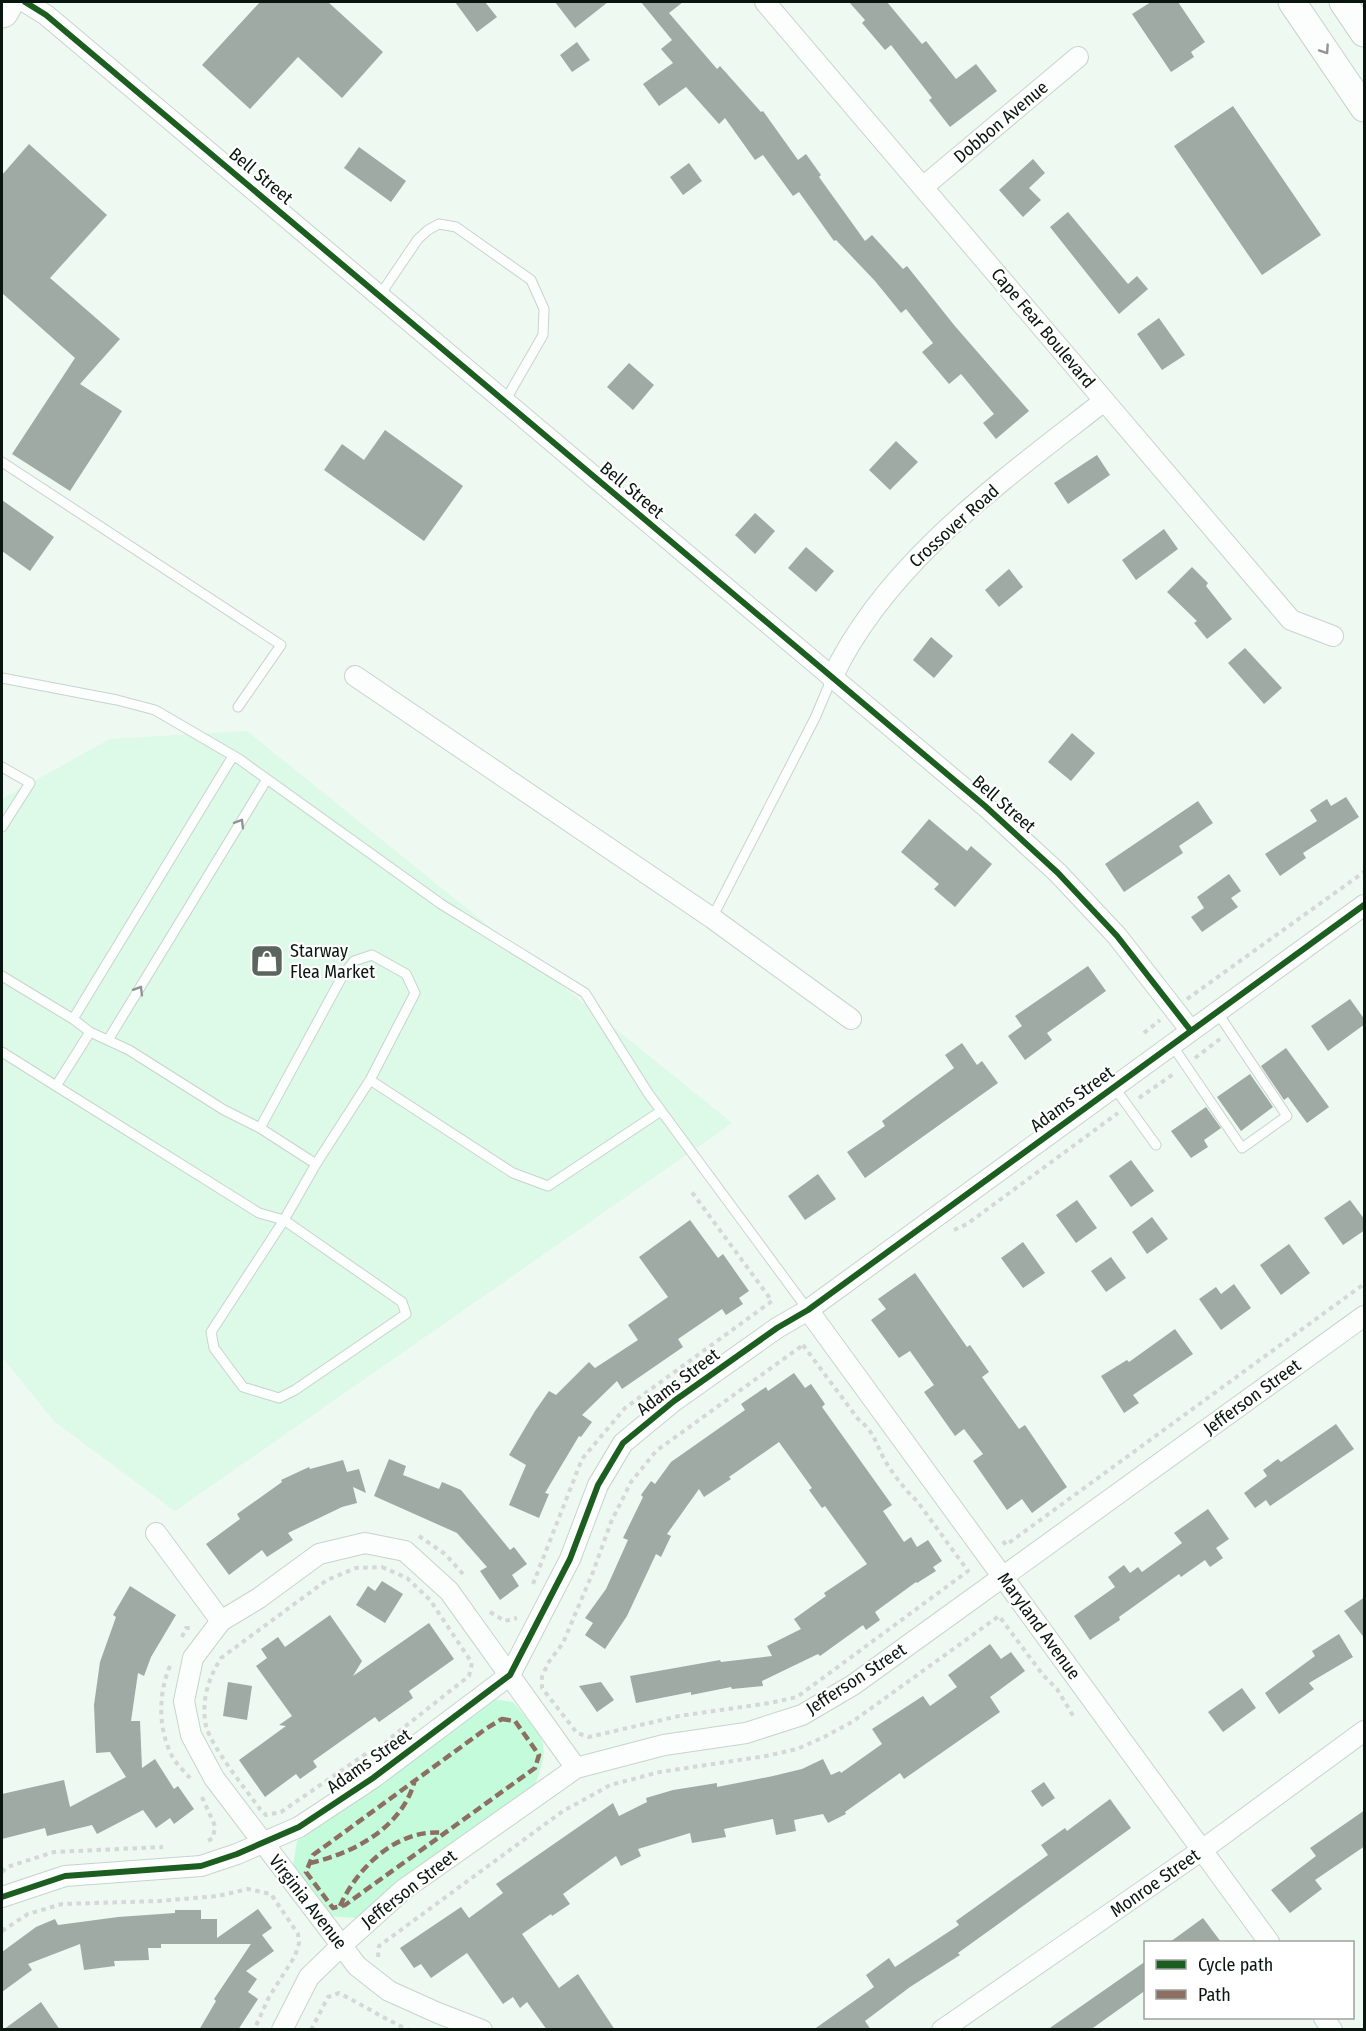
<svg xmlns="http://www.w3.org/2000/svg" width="1366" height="2031" font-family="'Fira Sans Condensed',sans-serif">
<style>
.built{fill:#dcfae7}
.green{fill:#c4fbda}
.building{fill:#9eaaa3}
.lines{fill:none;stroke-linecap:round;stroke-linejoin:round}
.lane-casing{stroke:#c8d4cc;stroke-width:11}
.street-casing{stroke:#c8d4cc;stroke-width:22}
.secondary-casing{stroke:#c8d4cc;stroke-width:29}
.highway-casing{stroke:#c8d4cc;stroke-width:35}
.path{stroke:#d4d8d6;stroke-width:4;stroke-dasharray:4.5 4.5;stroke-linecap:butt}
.lane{stroke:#fcfefd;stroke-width:9}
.street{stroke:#fcfefd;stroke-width:20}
.secondary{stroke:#fcfefd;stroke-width:27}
.highway{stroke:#fcfefd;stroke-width:33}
.quiet{stroke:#8d6e63;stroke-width:4.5;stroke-dasharray:9 4.5;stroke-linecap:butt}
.cycleway-casing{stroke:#fff;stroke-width:10}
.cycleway{stroke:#1b5e20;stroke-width:6}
.oneway{stroke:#8f9692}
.labels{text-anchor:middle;stroke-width:4.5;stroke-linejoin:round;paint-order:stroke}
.street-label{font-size:18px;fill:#09160f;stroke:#fff}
.poi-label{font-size:18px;fill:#09160f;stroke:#fff;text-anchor:start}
</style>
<rect width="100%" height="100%" fill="#edf9f1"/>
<path class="built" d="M247 731 732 1123 175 1511 55 1422 2 1357V799L110 739Z"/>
<path class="green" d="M487 1698 513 1702C543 1738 552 1738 535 1785L357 1918 325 1916 292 1873 297 1841Z"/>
<path class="building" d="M260 2H328L383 52 342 98 298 57 250 109 202 65Z
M455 2H485L497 17 477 32Z
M555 2H608L575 28Z
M641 2H683L669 13 717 69 720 66 761 112 763 111 798 160 806 154 821 175 819 177 865 241 872 235 903 269 907 266 954 325 1029 411 996 439 983 423 994 414 961 374 949 384 922 352 933 343 906 309 901 313 875 281 836 240 834 241 799 192 793 196 763 155 755 160 725 118 719 124 686 87 659 106 643 84 673 63 661 49 672 40Z
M849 2H887L922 44 926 41 956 79 976 64 997 91 950 127 929 100 932 98 891 45 885 50 862 23 865 20Z
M1151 2H1178L1205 42 1191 52 1194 57 1171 72 1132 14Z
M577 42 590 60 572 72 560 55Z
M1233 106 1321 235 1262 275 1174 146Z
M29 144 107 215 50 278 120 339 80 384 122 411 70 491 12 454 75 358 2 293V175Z
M359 147 406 181 391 202 344 168Z
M1033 159 1045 173 1029 188 1041 200 1023 217 999 190Z
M689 163 702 181 683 195 670 177Z
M1068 212 1128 284 1137 276 1148 289 1119 314 1050 227Z
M1159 318 1185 355 1162 370 1137 334Z
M629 363 654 385 633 410 607 387Z
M385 430 463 486 424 541 324 470 342 444 364 460Z
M896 441 918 462 890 490 869 470Z
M1097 455 1110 475 1068 504 1054 483Z
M2 500 54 537 30 571 2 551Z
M755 513 775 531 755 554 735 535Z
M1164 529 1178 549 1136 580 1122 560Z
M806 547 834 571 816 592 788 568Z
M1192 567 1208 583 1206 586 1232 619 1207 639 1194 623 1197 621 1167 592Z
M1009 569 1023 587 999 607 985 590Z
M931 637 953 656 934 678 913 660Z
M1245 648 1282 688 1264 704 1228 663Z
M1072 733 1095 753 1071 781 1048 762Z
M1346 797 1359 817 1303 853 1306 858 1280 876 1265 854 1317 821 1310 810 1327 799 1331 806Z
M1198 801 1213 823 1179 846 1183 853 1124 892 1105 864Z
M929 819 967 851 971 846 992 864 955 907 934 889 939 884 901 852Z
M1229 874 1241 891 1231 898 1238 907 1202 932 1191 917 1204 908 1197 897Z
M1088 966 1106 991 1047 1033 1052 1040 1025 1060 1008 1036 1022 1026 1015 1016Z
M1350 999 1365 1020V1024L1328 1051 1311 1026Z
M962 1043 977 1065 982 1061 998 1083 865 1178 847 1152 885 1126 882 1121 954 1068 945 1055Z
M1286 1048 1329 1107 1307 1123 1288 1097 1284 1100 1261 1066Z
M1250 1074 1273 1107 1241 1131 1217 1097Z
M1206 1107 1221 1128 1204 1140 1208 1147 1191 1158 1171 1131Z
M1131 1160 1154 1191 1131 1207 1109 1176Z
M818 1174 836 1199 805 1220 788 1196Z
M1077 1200 1097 1228 1076 1243 1056 1215Z
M1350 1200 1365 1220V1230L1343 1245 1324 1218Z
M1152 1217 1168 1239 1147 1254 1132 1232Z
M690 1220 718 1258 723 1254 749 1291 739 1298 743 1304 726 1315 722 1309 678 1339 683 1347 622 1389 617 1381 582 1415 592 1422 581 1437 579 1436 545 1493 549 1494 539 1518 509 1505 526 1465 509 1455 535 1411 549 1391 556 1395 589 1362 595 1368 638 1340 628 1325 668 1297 639 1257Z
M1023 1242 1045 1273 1023 1288 1001 1258Z
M1289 1244 1310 1273 1281 1295 1260 1265Z
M1111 1257 1126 1278 1106 1292 1091 1271Z
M915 1273 967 1347 970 1345 989 1372 982 1377 1019 1429 1025 1425 1067 1487 1032 1513 1022 1499 1007 1510 973 1461 983 1454 964 1429 955 1436 924 1392 934 1385 910 1351 899 1358 871 1320 886 1309 878 1299Z
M1234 1284 1251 1308 1221 1330 1199 1299 1216 1287 1221 1294Z
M1175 1329 1193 1354 1133 1395 1139 1403 1124 1413 1101 1376 1127 1360 1129 1362Z
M794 1373 805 1388 811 1384 825 1404 822 1407 892 1505 883 1511 904 1542 911 1537 917 1547 928 1540 942 1561 933 1567 936 1571 917 1583 916 1582 875 1612 880 1620 866 1630 863 1625 820 1656 818 1654 762 1681 763 1686 732 1689 731 1687 691 1695V1692L636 1703 630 1676 720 1660 721 1662 772 1656 767 1646 801 1629 794 1619 826 1596 824 1593 867 1564 825 1506 822 1508 809 1490 812 1488 779 1442 729 1477 731 1479 704 1497 699 1489 667 1534 671 1536 661 1557 656 1554 627 1616 605 1649 585 1635 593 1623 585 1618 606 1589 628 1540 623 1538 643 1497 641 1495 651 1481 655 1484 671 1462 745 1410 741 1404 766 1387 768 1391Z
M1336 1424 1354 1449 1270 1506 1266 1500 1255 1508 1244 1493 1267 1476 1263 1470 1278 1459 1281 1462Z
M389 1459 406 1466 403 1475 439 1489 442 1482 461 1490 510 1550 514 1547 527 1564 512 1575 519 1586 500 1600 480 1571 487 1567 457 1533 374 1496Z
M343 1460 347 1472 359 1469 366 1493 353 1487 357 1503 342 1507 288 1533 293 1540 267 1557 262 1550 229 1575 206 1544 240 1519 237 1514 282 1482 281 1480 309 1467 310 1469Z
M1208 1509 1229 1539 1216 1548 1223 1558 1210 1567 1205 1560 1181 1577 1179 1574 1119 1617 1120 1620 1090 1640 1074 1616 1115 1587 1108 1577 1124 1565 1130 1573 1138 1567 1142 1572 1182 1543 1174 1533Z
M382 1581 403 1594 385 1623 356 1605 368 1586 375 1591Z
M130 1586 176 1615 151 1657 144 1676 138 1673 131 1721H140L142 1768 155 1759 174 1789 178 1786 194 1809 174 1824 170 1818 156 1828 143 1810 97 1834 92 1825 47 1836 45 1828 2 1839V1794L64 1780 70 1807 126 1777 110 1752 96 1753 94 1705 100 1662 116 1617 113 1615Z
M1365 1597V1639L1344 1611Z
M330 1615 362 1661 353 1676 429 1623 454 1659 409 1691 413 1698 379 1722 375 1717 313 1761 317 1767 300 1779 296 1774 265 1797 239 1760 286 1726 279 1725 292 1716 256 1666 267 1658 261 1649 278 1637 285 1647Z
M1339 1634 1353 1657 1309 1683 1314 1689 1279 1714 1265 1693 1315 1656 1312 1651Z
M990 1644 1001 1659 1011 1652 1025 1671 990 1697 1000 1712 904 1779 900 1773 845 1812 846 1814 828 1823 823 1814 794 1820 796 1831 776 1835 773 1819 724 1829 726 1837 692 1843 690 1833 638 1849 641 1856 621 1866 616 1856 563 1894 570 1904 552 1916 551 1914 522 1934 559 1988 578 1974 615 2030H547L527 2002 520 2008 513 1997 503 2004 467 1953 431 1978 421 1964 414 1968 400 1948 461 1907 469 1918 503 1893 496 1884 613 1803 619 1816 647 1802 646 1798 673 1790 717 1783V1787L773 1776 802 1769 823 1759 831 1775 840 1771 841 1773 882 1744 872 1729 923 1696 930 1706 957 1687 948 1675Z
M228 1682 252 1686 247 1720 223 1716Z
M601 1682 614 1700 597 1712 579 1686Z
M1242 1688 1256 1708 1223 1732 1208 1712Z
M1044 1782 1055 1798 1042 1807 1031 1791Z
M1110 1799 1131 1828 958 1953 960 1955 910 1987 865 2021 871 2030H813L874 1987 866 1975 889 1958 895 1967 959 1925 956 1921 1048 1855 1041 1845 1065 1828 1067 1831Z
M1365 1810V1846L1315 1880 1322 1889 1290 1913 1271 1890 1316 1856 1310 1848Z
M258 1909 272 1928 262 1935 274 1951 246 1971 257 1979 248 1992 258 1999 238 2030H199L216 2001 214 1999 251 1944H161V1948H148L149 1960 114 1961 115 1966 84 1970 80 1944 28 1964 32 1970 2 1992V1952L36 1927 55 1919 58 1925 118 1917 175 1913V1910H201V1919H217V1938Z
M1203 1918 1221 1942H1170Z
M1146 1961V1990L1090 2030H1047Z
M41 2002 60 2030H3Z"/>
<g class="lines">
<defs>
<path id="lane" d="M380 295 418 239 428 230 439 224 456 227 531 280 544 309 543 335 505 401
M2 462 281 645 238 707
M2 678 117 700 155 710 239 759 441 904 585 993 648 1093 808 1310
M2 767 30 783 2 827
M712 918 815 718 832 678
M2 976 73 1019 90 1032 129 1050 224 1110 260 1128
M73 1019 233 756
M108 1040 267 779
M1172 1045 1242 1148 1287 1116 1217 1012
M2 1052 56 1086 90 1032
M370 1080 316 1164 260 1128 343 975 354 961 372 955 406 974 415 993 370 1080 513 1173 548 1186 661 1111
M56 1086 259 1213 284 1220 211 1332 214 1348 243 1387 279 1398 295 1390 406 1314 402 1302 284 1220 316 1164
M1114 1087 1156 1145"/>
<path id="street" d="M25 2 46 15 985 806 1058 873 1117 936 1191 1031
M765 2 1291 620 1333 636
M923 187 1078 57
M355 676 712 918 851 1019
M832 678C886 562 1006 478 1104 401
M808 1310 1269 1942
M156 1533 221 1621
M2 1897 65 1876 201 1866 237 1854 299 1827 373 1778 510 1675 570 1559 598 1485 623 1443 674 1401 777 1328 808 1310 1364 905
M1324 2018 1332 2030
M282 2030 309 1977 342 1945 403 1890 576 1768 664 1745 746 1733 802 1715 853 1685 1364 1316
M482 2030 438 2013 389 1991 357 1966 214 1778 191 1735 184 1701 193 1658 221 1621 259 1598 319 1554 365 1543 405 1551 449 1591 576 1768
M942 2030 1202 1850 1364 1731"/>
<path id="secondary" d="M1292 2 1364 108
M1343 2 1364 33"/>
<path id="highway" d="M2 11 7 2"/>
</defs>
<use href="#lane" class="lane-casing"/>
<use href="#street" class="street-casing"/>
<use href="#secondary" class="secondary-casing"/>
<use href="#highway" class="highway-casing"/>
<path class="path" d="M1187 999 1364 872
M1144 1033 1160 1020
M1195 1058 1220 1039
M1139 1098 1175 1073
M954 1230 967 1224 1118 1113
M803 1345 858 1419C874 1432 875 1441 884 1459 893 1474 904 1489 917 1501L968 1571 797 1697 770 1703 679 1716 589 1737 577 1733 542 1688V1677L548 1663 563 1643 593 1572 611 1522 631 1482 656 1451Z
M419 1536 445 1554 463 1574
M1003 1541 1006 1545 1364 1284
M382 1567 407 1578 430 1600 472 1663 469 1676 388 1740 381 1750 367 1753 281 1812 266 1815 260 1809C246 1790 211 1746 206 1726 201 1701 208 1679 221 1658L327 1580 356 1568Z
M533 1584 582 1459 625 1408 772 1301 691 1191
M490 1612 505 1621 517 1618
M182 1637 186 1628H193
M170 1666C158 1694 158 1729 172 1756 176 1764 184 1771 190 1778
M202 1797 215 1826 213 1838 206 1842
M2 1872 7 1867 54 1852 163 1847
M2 1931 28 1914 62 1904 159 1901 218 1896 248 1889 271 1894 298 1934 299 1943 295 1956 269 1997 254 2030
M378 1957 379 1946 563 1811 596 1793 610 1785 660 1772 766 1756 797 1749 824 1737 852 1722 999 1616 1043 1675 1057 1689 1075 1719
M311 2030 328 1997 339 1993C363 2005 384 2019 409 2030"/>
<use href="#lane" class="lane"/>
<use href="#street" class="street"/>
<use href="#secondary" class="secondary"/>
<use href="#highway" class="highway"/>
<path class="quiet" d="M502 1719 515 1721 539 1755 535 1768 345 1905 333 1908 306 1872 313 1855 487 1728Z
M310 1863C354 1853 402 1828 415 1780
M340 1906C358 1866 399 1827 446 1833"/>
<defs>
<path id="cycleway" d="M25 2 46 15 985 806 1058 873 1117 936 1191 1031
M2 1897 65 1876 201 1866 237 1854 299 1827 373 1778 510 1675 570 1559 598 1485 623 1443 674 1401 777 1328 808 1310 1364 905"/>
</defs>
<use href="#cycleway" class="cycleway-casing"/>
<use href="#cycleway" class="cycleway"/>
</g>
<defs><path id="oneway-chevron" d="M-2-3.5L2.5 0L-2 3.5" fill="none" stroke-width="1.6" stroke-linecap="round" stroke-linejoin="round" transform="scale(1.5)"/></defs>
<g class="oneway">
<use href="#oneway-chevron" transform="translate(1325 50) rotate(56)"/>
<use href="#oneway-chevron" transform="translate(240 823) rotate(-59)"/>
<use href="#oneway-chevron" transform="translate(139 990) rotate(-59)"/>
</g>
<defs>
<symbol id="shop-square" viewBox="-11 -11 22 22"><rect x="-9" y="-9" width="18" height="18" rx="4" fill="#59655e" stroke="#fff"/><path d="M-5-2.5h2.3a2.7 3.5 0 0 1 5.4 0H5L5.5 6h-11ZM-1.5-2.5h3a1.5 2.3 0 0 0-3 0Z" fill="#fff"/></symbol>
</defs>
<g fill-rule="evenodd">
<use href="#shop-square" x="248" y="942" width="38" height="38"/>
</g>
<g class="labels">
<g class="street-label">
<text transform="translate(1001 122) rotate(-40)" y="6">Dobbon Avenue</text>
<text transform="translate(261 176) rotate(40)" y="6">Bell Street</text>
<text transform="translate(1043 328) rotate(50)" y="6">Cape Fear Boulevard</text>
<text transform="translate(632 490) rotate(40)" y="6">Bell Street</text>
<text transform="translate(954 526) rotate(-42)" y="6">Crossover Road</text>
<text transform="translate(1004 804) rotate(41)" y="6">Bell Street</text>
<text transform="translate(1072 1099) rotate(-36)" y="6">Adams Street</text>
<text transform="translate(678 1382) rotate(-37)" y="6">Adams Street</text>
<text transform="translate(1252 1397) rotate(-36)" y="6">Jefferson Street</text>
<text transform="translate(1039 1626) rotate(54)" y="6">Maryland Avenue</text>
<text transform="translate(856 1679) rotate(-33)" y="6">Jefferson Street</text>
<text transform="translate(369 1761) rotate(-35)" y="6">Adams Street</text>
<text transform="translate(1155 1883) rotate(-35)" y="6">Monroe Street</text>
<text transform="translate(409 1889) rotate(-38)" y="6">Jefferson Street</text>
<text transform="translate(308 1902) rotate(52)" y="6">Virginia Avenue</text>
</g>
<g class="poi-label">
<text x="290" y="957">Starway<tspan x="290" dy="21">Flea Market</tspan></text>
</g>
</g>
<rect width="1366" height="2031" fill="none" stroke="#09160f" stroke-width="6"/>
<rect x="1144" y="1941" width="210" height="78" fill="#ffffff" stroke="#9da29f" stroke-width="1.5"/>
<rect x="1156" y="1960" width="30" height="9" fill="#1b5e20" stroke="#9da29f" stroke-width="1.5"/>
<text x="1198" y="1971" font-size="18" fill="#09160f">Cycle path</text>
<rect x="1156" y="1990" width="30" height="9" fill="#8d6e63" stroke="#9da29f" stroke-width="1.5"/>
<text x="1198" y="2001" font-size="18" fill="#09160f">Path</text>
</svg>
